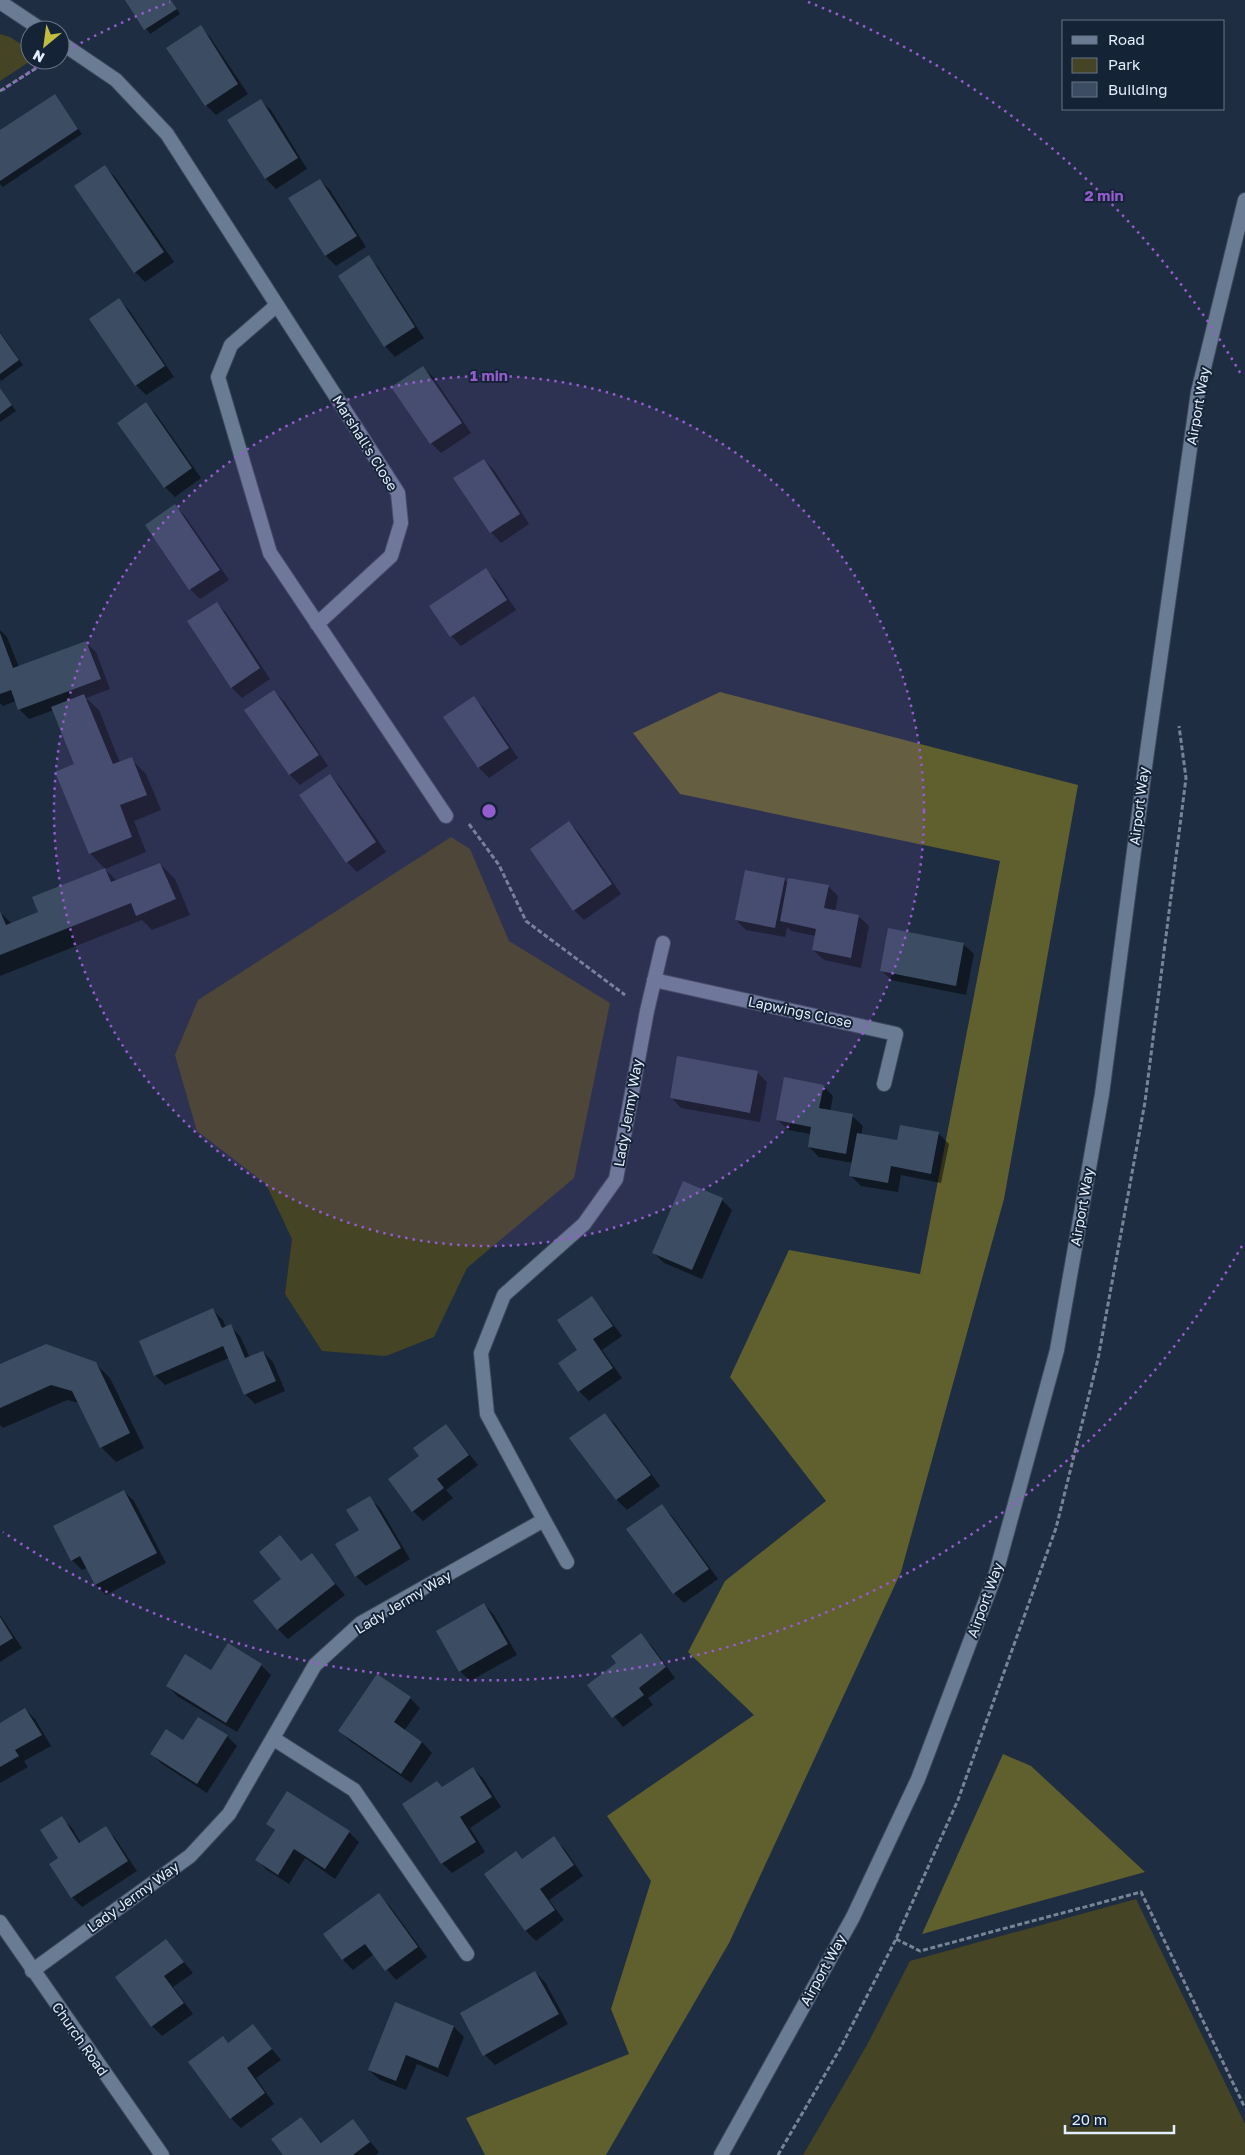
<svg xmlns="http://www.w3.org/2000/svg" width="1245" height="2155" font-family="'Golos Text',sans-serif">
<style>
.green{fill:#454424}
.forest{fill:#605f2e}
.shadow{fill:#0007}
.building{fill:#3c4c63}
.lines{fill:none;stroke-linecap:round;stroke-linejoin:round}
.minor-casing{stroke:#3d495b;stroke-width:16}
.tertiary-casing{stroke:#3d495b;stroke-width:16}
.path{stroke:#788496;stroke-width:3;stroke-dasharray:5 2.5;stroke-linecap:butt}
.minor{stroke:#6a7b94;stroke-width:14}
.tertiary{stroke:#6a7b94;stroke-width:14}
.ring{fill:none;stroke:#955cce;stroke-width:2.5;stroke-dasharray:2.5 5}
.labels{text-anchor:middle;stroke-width:4;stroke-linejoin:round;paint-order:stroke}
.street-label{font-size:14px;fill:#e4eefc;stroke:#152337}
.centre{fill:#955cce;stroke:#152337;stroke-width:2.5}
.ring-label{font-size:15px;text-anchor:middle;font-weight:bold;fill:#955cce;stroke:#152337;stroke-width:4;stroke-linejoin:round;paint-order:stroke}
</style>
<rect width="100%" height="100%" fill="#1f2d42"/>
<path class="green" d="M0 34 10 37 30 50V60H32L0 81Z
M451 837 470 849 509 941 610 1003 574 1178 467 1268 434 1337 386 1356 322 1351 285 1294 292 1239 266 1184 197 1131 175 1055 198 1000Z
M1136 1899 1245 2124V2155H803L867 2045 910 1961Z"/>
<path class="forest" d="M720 692 1078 785 1004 1199 901 1572 729 1943 606 2155H485L466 2118 629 2054 611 2009 651 1881 607 1816 754 1715 688 1652 725 1581 826 1501 730 1377 789 1250 920 1274 1000 861 680 794 633 733Z
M1003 1754 1031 1766 1145 1872 922 1934Z"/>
<path class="shadow" d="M126 0H171L180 14 150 34Z
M200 27 210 37 248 94 216 115 206 105Z
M54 95 82 134 3 187 0 184V131Z
M260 100 271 110 307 169 276 189 266 179 228 120Z
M105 167 115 177 174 262 145 282 135 272Z
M320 180 330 190 366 247 336 266 326 256 290 199Z
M368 257 378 267 424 338 395 357 385 346 339 276Z
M119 300 129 310 174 377 146 395 136 385Z
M0 332 23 365 1 381 0 379Z
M422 367 433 377 471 433 441 453 431 443 393 387Z
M0 388 16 411 0 422Z
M146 404 156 414 201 478 175 497 165 487Z
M484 460 494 470 529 524 501 543 491 532 455 479Z
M175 506 185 516 229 580 200 599 190 589 147 525Z
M486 570 496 580 516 610 461 646 451 636Z
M217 603 227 614 270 679 242 698 232 688Z
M0 630 7 637 19 667 85 642 96 652 110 689 86 698 99 710 120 763 131 759 146 774 161 810 134 821 146 852 105 869 90 853 76 765 54 710 29 719 19 709 16 701 3 706 0 703Z
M274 691 284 701 328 766 300 785 290 775 246 710Z
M473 698 484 708 518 758 489 778 479 768 445 717Z
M330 776 340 786 386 852 357 872 347 862Z
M569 823 579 833 621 894 584 920 574 910Z
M160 864 175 879 190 915 152 930 142 920 0 976V912L12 924 40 913 105 869 117 881Z
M784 879 788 883 828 886 838 896 835 912 858 916 869 926 861 968 824 960 813 950 816 936 791 931 787 927 785 937 746 930 736 920Z
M963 944 974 954 966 995 891 980 881 970Z
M757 1072 767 1082 760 1122 681 1108 671 1097Z
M823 1086 833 1096 830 1112 852 1116 863 1126 861 1135 898 1142 939 1134 949 1144 941 1183 901 1175 898 1192 861 1186 850 1175 853 1163 819 1157 809 1147 811 1134 788 1130 778 1120Z
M722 1200 732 1210 702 1279 664 1263 654 1253Z
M591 1298 601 1308 622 1336 602 1350 622 1378 589 1401 579 1391V1350Z
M213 1310 223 1320 226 1328 230 1326 240 1336 250 1358 263 1352 273 1362 285 1391 255 1404 245 1394 229 1358 165 1385 155 1375Z
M95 1363 110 1378 144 1448 116 1462 101 1447 79 1403 67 1400 3 1428 0 1425V1365Z
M605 1414 615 1424 660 1486 627 1510 617 1500 571 1438Z
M446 1425 478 1465 446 1490 453 1498 423 1521 413 1511 421 1456Z
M124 1491 134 1501 166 1563 106 1595 96 1585 87 1568 82 1570 72 1560Z
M369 1498 380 1508 410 1559 366 1586 356 1576 360 1531Z
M662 1506 672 1516 718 1579 684 1603 674 1593 628 1530Z
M280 1537 302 1562 311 1555 345 1595 288 1639 278 1629 283 1580Z
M484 1604 494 1615 517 1655 470 1681 460 1671Z
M0 1615 22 1648 0 1662Z
M640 1635 651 1645 675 1678 648 1698 653 1705 623 1727 589 1685 618 1663Z
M228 1645 261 1665 271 1675 237 1732 177 1696 167 1685 212 1672Z
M410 1698 420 1708 404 1731 422 1742 432 1753 411 1783 350 1741 340 1731Z
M25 1709 35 1719 51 1746 24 1761 28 1767 0 1783V1722L1 1723Z
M227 1736 237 1746 207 1793 162 1764 152 1754 184 1741Z
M473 1768 483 1778 501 1807 470 1828 485 1852 452 1873 442 1863 443 1788Z
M61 1818 72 1828 81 1843 105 1828 115 1838 137 1871 82 1907 72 1897 60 1858Z
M268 1823 349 1832 359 1842 335 1879 305 1858 289 1884 267 1870 257 1860 275 1831Z
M553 1838 564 1848 583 1876 549 1900 564 1920 536 1941 526 1931 486 1874 516 1853 523 1860Z
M379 1895 389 1905 427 1957 396 1980 374 1954 353 1970 343 1960Z
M166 1940 193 1973 173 1987 193 2014 162 2036 152 2026 116 1977Z
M535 1972 545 1982 568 2024 495 2065 485 2055Z
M253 2026 281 2060 256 2078 274 2104 241 2128 231 2118 223 2038 229 2044Z
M454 2027 464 2037 448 2077 417 2064 406 2090 380 2080 369 2070Z
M301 2118 322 2143 353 2121 379 2152 376 2155H285Z"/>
<path class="building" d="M125 0H171L177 9 144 30Z
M201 25 238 84 205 106 166 48Z
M55 94 78 129 0 181V130Z
M261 99 298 158 265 179 227 120Z
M105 165 164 252 134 273 74 186Z
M320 179 357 236 325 256 288 198Z
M369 255 415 327 384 347 338 276Z
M119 298 165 366 135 386 89 319Z
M0 333 19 360 0 374Z
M423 366 462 423 430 444 391 387Z
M0 388 12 405 0 414Z
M146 402 192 468 164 488 117 423Z
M484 459 520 514 490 533 453 478Z
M175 504 220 570 189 590 145 525Z
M486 568 507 600 450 637 429 606Z
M217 602 260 668 231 688 187 621Z
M0 633 13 668 86 641 101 679 18 710 11 690 0 694Z
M274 690 319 755 289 775 244 710Z
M84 694 113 764 132 757 147 795 120 805 132 837 89 854 55 772 74 764 51 707Z
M474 696 509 748 478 768 443 717Z
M330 774 376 842 346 863 299 795Z
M569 821 612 884 573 911 530 849Z
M160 863 176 899 136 916 131 903 0 955V911L6 925 38 912 32 897 105 868 111 882Z
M745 870 785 878 775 928 735 920Z
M788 878 829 885 824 908 859 915 851 958 812 950 816 929 780 921Z
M888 928 964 943 956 986 880 971Z
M677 1056 758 1071 750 1113 670 1098Z
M784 1077 824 1085 819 1108 853 1114 846 1154 808 1147 811 1127 776 1120Z
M900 1125 939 1132 931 1174 891 1166 888 1183 849 1176 857 1133 897 1140Z
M683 1181 723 1198 692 1270 652 1253Z
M592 1296 613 1326 593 1339 613 1368 578 1392 558 1363 577 1350 557 1320Z
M213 1308 222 1328 231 1324 245 1358 263 1351 276 1381 244 1395 223 1346 154 1376 139 1341Z
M46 1344 96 1362 130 1433 100 1448 72 1391 51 1385 0 1408V1364Z
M605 1413 651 1475 616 1500 569 1438Z
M446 1424 469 1455 437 1479 444 1488 412 1512 388 1479 419 1456 413 1448Z
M124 1490 157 1553 95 1585 80 1556 71 1561 53 1526Z
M370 1496 401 1548 355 1577 335 1544 359 1530 346 1510Z
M662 1504 709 1569 673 1594 626 1529Z
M280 1535 301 1561 312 1553 335 1584 277 1630 253 1601 281 1579 259 1552Z
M484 1603 508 1644 459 1672 436 1631Z
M0 1617 13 1638 0 1646Z
M641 1633 666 1667 639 1688 644 1695 612 1718 587 1685 616 1663 611 1656Z
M228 1643 262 1664 226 1723 166 1686 185 1654 211 1670Z
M377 1674 411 1697 394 1722 422 1742 401 1774 338 1731Z
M25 1708 42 1735 15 1750 19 1756 0 1767V1723Z
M198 1717 228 1735 197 1784 150 1754 166 1729 183 1740Z
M473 1767 492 1797 460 1817 476 1842 441 1864 402 1804 437 1781 442 1787Z
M287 1791 350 1831 325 1869 294 1849 278 1875 255 1860 275 1830 266 1824Z
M62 1816 79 1843 106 1826 128 1861 71 1898 49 1864 58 1858 40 1830Z
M554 1836 574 1865 540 1889 555 1910 525 1931 484 1874 516 1851 522 1859Z
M379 1893 418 1947 385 1971 365 1944 342 1960 323 1934Z
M166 1939 184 1962 164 1976 184 2003 151 2027 115 1977Z
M535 1971 559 2014 483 2056 460 2013Z
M395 2002 454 2026 438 2068 406 2055 396 2081 368 2070Z
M253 2024 272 2049 247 2068 265 2093 230 2119 188 2062 223 2036 228 2043Z
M301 2117 321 2143 353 2119 370 2142 353 2155H283L271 2139Z"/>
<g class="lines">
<defs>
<path id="minor" d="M0 2 42 30
M60 42 116 80 167 134 277 305 231 345 218 377 270 553 446 816
M277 305 398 493 401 523 391 556 317 624
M654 980 896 1034 884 1084
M544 1520 567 1562
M274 1739 354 1790 467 1954
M32 1971 190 1856 229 1814 315 1665 361 1623 544 1520 487 1414 481 1353 504 1295 584 1224 616 1179 647 1011 663 943"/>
<path id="tertiary" d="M0 1922 162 2155
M721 2155 853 1917 918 1779 996 1573 1057 1350 1102 1094 1147 752 1198 392 1245 200"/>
</defs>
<use href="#minor" class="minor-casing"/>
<use href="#tertiary" class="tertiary-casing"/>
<path class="path" d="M0 91 46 62
M469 824 499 865 526 921 625 995
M896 1939 920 1951 1141 1892 1245 2108
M778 2155 841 2047 896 1939 958 1800 1056 1528 1098 1359 1145 1102 1186 778 1179 726"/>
<use href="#minor" class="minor"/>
<use href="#tertiary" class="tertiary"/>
</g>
<circle cx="489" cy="811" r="435" fill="#955cce" fill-opacity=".12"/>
<g class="ring">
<circle cx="489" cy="811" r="435"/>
<path d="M1242 1246A870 870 0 0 1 3 1532M3 90A870 870 0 0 1 47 61M61 54A870 870 0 0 1 170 2M808 2A870 870 0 0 1 1242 376"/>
</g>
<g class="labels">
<g class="street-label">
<text transform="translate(1198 406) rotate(-80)" y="5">Airport Way</text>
<text transform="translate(365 443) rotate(58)" y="5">Marshall's Close</text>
<text transform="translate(1139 806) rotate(-83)" y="5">Airport Way</text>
<text transform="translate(800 1012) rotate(12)" y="5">Lapwings Close</text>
<text transform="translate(628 1113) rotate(-80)" y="5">Lady Jermy Way</text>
<text transform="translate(1082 1207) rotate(-80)" y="5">Airport Way</text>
<text transform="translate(985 1600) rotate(-70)" y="5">Airport Way</text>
<text transform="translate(403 1602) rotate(-31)" y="5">Lady Jermy Way</text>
<text transform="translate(133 1897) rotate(-36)" y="5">Lady Jermy Way</text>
<text transform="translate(823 1970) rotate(-61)" y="5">Airport Way</text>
<text transform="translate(80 2039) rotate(55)" y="5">Church Road</text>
</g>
</g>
<circle cx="489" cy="811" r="8" class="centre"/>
<g class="ring-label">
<text x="1104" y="201">2 min</text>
<text x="489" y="381">1 min</text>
</g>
<rect x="1062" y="20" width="162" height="90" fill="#152337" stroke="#687486"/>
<rect x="1072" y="36" width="25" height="8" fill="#6a7b94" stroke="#687486"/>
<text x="1108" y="45" font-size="15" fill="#e4eefc">Road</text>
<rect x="1072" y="58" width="25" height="15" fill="#454424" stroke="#687486"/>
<text x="1108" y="70" font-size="15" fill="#e4eefc">Park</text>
<rect x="1072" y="82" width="25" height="15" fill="#3c4c63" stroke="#687486"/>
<text x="1108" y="95" font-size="15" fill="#e4eefc">Building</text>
<g transform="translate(45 45) rotate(209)"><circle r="24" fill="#152337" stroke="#687486"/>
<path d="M0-4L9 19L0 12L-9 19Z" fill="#c1bd40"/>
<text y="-8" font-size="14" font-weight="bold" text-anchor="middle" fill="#e4eefc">N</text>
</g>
<path d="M1065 2125v8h109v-8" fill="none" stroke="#e4eefc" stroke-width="2.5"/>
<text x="1072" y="2125" font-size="15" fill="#e4eefc" stroke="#152337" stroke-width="4" paint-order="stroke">20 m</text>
</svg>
